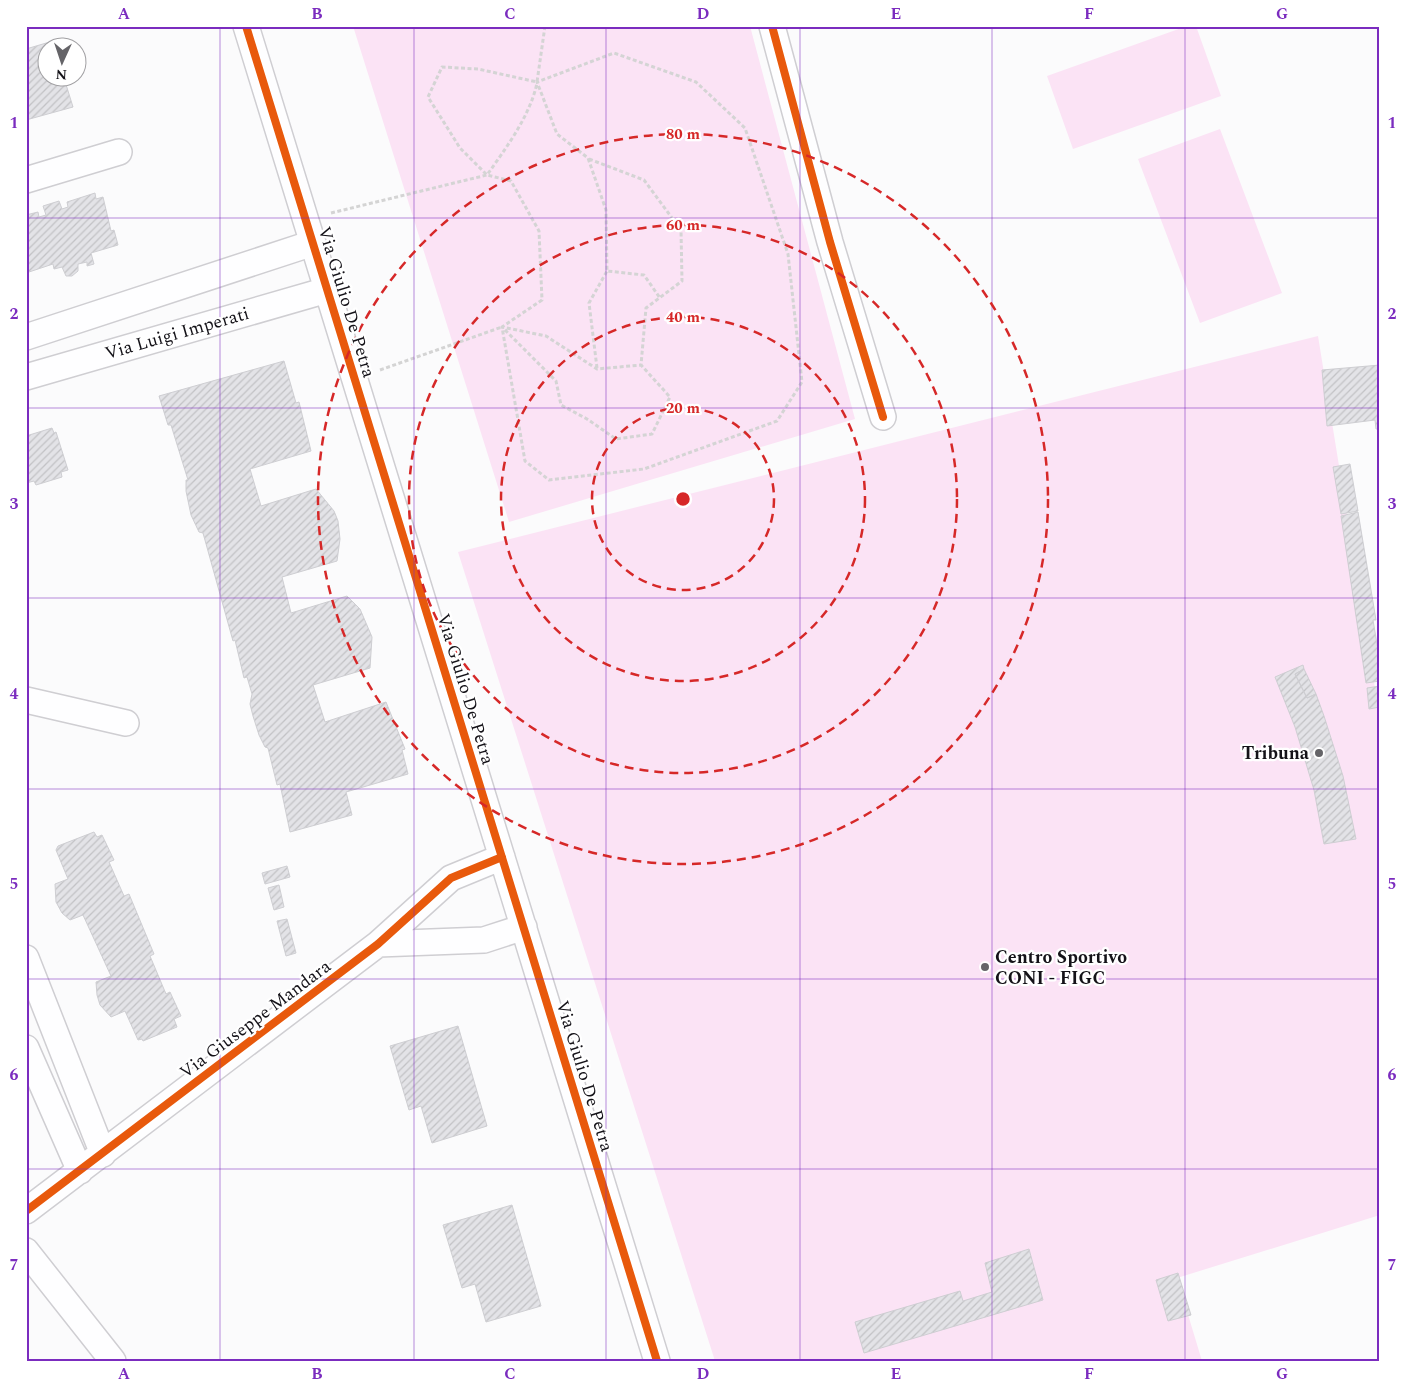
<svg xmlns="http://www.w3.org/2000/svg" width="1406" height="1387" font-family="Spectral,serif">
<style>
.green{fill:#fbe3f5}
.building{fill:url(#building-hatch);stroke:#ceced2}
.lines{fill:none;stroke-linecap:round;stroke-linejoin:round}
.street-casing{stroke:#cfced2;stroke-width:28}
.path{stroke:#d4d4d4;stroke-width:3;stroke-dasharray:4 2.5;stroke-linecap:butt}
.street{stroke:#fefeff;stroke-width:25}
.cycleway-casing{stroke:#fff;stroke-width:11}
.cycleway{stroke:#e8590c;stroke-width:8}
.grid{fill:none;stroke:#7b2cbf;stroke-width:1;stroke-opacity:0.55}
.ring{fill:none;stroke:#d62828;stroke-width:2.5;stroke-dasharray:9 6}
.poi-dot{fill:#656468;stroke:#fff;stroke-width:2}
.labels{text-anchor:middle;stroke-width:4.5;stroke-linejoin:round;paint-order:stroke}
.street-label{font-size:18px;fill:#141218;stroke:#fff}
.poi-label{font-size:18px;font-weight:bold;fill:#141218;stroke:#fff;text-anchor:end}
.centre{fill:#d62828;stroke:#fff;stroke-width:2.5}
.ring-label{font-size:15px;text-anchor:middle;font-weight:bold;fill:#d62828;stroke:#fff;stroke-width:4.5;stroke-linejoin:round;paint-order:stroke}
.neatline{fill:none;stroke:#7b2cbf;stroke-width:2}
.grid-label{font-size:16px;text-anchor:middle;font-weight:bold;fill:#7b2cbf}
</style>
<defs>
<pattern id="building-hatch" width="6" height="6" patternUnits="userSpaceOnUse" patternTransform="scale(1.25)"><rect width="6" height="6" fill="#e3e3e7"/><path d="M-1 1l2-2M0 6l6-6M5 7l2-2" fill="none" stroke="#c2c2c5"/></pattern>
</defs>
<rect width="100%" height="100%" fill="#fbfbfc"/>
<path class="green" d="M353 26H750L855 419 509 522Z
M1187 26H1196L1221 96 1073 149 1047 76Z
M1220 129 1282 293 1200 323 1138 159Z
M1318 336 1380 719V1215L1177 1278 1202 1361H715L458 552Z"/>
<path class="building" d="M53 41 55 48H48V78H64L73 107 26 120V49Z
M95 193 96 199 103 197 111 231 114 230 118 245 91 253 94 264 87 266V262L78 264V271L72 276H66L62 267 54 269 53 264 26 273V215L38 212 39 217 46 215 43 206 59 201 62 209 68 207 67 202Z
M284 361 296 403 299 402 311 451 250 469 261 506 316 489 334 511 338 521 340 539 337 561 282 577 291 613 347 596 360 609 372 637 370 668 313 685 325 722 386 702 405 749 402 750 408 774 346 792 352 815 290 832 280 784 277 785 268 748 265 747 259 735 253 716 250 704 252 694 247 677 244 678 235 640 233 641 203 533 199 532 191 515 186 491V480H188L171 425H168L159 396Z
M1380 365V429H1376L1375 420 1327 426 1322 370Z
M52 428 54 433 56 432 68 470 61 472 62 477 36 485 34 481 26 483V436Z
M1350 464 1358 511 1341 514 1333 467Z
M1358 512 1376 620H1373L1380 662V681L1366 683 1341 516Z
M1303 665 1304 669 1295 674 1307 698 1316 694 1324 716 1343 776 1356 839 1324 844 1314 790 1295 727 1275 677Z
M1304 669 1316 694 1307 698 1295 674Z
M1380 686V707L1369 709 1367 688Z
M94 832 97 837 102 835 114 860 109 862 124 896 129 894 154 954 150 956 166 994 170 992 181 1016 174 1019 177 1027 143 1041 142 1039 138 1040 125 1011 111 1017 100 1005 97 995 96 982 111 976 83 915 70 920 62 913 56 902 55 884 68 879 56 850 58 846Z
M287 866 290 877 265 884 262 873Z
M279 885 284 907 274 910 268 888Z
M287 919 296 953 286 956 277 921Z
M458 1026 487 1126 432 1143 421 1106 409 1110 390 1046Z
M512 1205 541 1306 486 1322 475 1284 462 1288 443 1225Z
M1029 1249 1043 1300 864 1353 855 1322 960 1291 963 1301 992 1292 985 1263Z
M1178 1273 1191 1315 1168 1321 1156 1280Z"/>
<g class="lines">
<defs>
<path id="street" d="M246 26 657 1361
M772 26 830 242 883 417
M26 180 119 152
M26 337 313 243
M26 377 327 290
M26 700 126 723
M378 944 484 940 524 927
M26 958 103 1154
M26 1048 80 1171
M26 1211 378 944 451 878 502 857
M26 1251 113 1361"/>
</defs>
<use href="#street" class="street-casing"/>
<path class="path" d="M545 26 537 82 478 69 442 67 428 97 460 148 487 175 511 181 539 231 542 300 502 327 525 461 549 480 644 469 777 421 802 382 788 254 745 128 696 82 614 53 537 82 557 134 588 158 606 210 607 271 644 275 660 298
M589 159 644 180 681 230 682 281 646 308 641 365 670 397 652 434 616 439 587 419 561 405 556 381 502 327 546 336 597 369 641 365
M331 213 487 175C506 148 530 116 537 83
M597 368 589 303 607 271
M380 370 502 327"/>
<use href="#street" class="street"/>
<defs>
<path id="cycleway" d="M246 26 657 1361
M772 26 830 242 883 417
M26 1211 378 944 451 878 502 857"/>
</defs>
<use href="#cycleway" class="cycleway-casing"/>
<use href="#cycleway" class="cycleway"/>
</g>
<path class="grid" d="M220 26V1361M414 26V1361M606 26V1361M800 26V1361M992 26V1361M1185 26V1361M26 218H1380M26 408H1380M26 598H1380M26 789H1380M26 979H1380M26 1169H1380"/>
<g class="ring">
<circle cx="683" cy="499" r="91"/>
<circle cx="683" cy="499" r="182"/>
<circle cx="683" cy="499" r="274"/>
<circle cx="683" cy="499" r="365"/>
</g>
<g class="poi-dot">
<circle cx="1319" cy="753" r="5"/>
<circle cx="985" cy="967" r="5"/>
</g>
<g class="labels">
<g class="street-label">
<text transform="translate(347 302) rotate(73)" y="6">Via Giulio De Petra</text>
<text transform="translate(177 333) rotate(-16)" y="6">Via Luigi Imperati</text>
<text transform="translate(466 689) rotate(73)" y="6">Via Giulio De Petra</text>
<text transform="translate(255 1019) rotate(-37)" y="6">Via Giuseppe Mandara</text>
<text transform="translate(585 1076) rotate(73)" y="6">Via Giulio De Petra</text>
</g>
<g class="poi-label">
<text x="1309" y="759">Tribuna</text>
<text x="995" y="963" text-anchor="start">Centro Sportivo<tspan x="995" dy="21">CONI - FIGC</tspan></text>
</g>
</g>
<circle cx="683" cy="499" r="8" class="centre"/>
<g class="ring-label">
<text x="683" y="139">80 m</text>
<text x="683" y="230">60 m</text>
<text x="683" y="322">40 m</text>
<text x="683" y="413">20 m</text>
</g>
<rect width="1406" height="1387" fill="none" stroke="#ffffff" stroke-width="55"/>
<g transform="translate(62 62) rotate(183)"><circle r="24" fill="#ffffff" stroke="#a1a0a3"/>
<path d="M0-4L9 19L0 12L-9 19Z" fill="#656468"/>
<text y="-8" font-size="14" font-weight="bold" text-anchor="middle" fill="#141218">N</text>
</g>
<rect x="28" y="28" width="1350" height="1332" class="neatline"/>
<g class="grid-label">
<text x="124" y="19">A</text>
<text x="317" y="19">B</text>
<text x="510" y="19">C</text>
<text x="703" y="19">D</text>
<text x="896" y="19">E</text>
<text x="1089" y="19">F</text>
<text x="1282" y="19">G</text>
<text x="14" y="128">1</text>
<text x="1392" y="128">1</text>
<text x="14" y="319">2</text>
<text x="1392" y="319">2</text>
<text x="14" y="509">3</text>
<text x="1392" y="509">3</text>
<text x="14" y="699">4</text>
<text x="1392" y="699">4</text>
<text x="14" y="889">5</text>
<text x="1392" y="889">5</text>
<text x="14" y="1080">6</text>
<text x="1392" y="1080">6</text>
<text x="14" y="1270">7</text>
<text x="1392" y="1270">7</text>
<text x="124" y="1379">A</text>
<text x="317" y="1379">B</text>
<text x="510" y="1379">C</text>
<text x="703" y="1379">D</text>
<text x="896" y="1379">E</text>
<text x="1089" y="1379">F</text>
<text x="1282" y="1379">G</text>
</g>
</svg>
